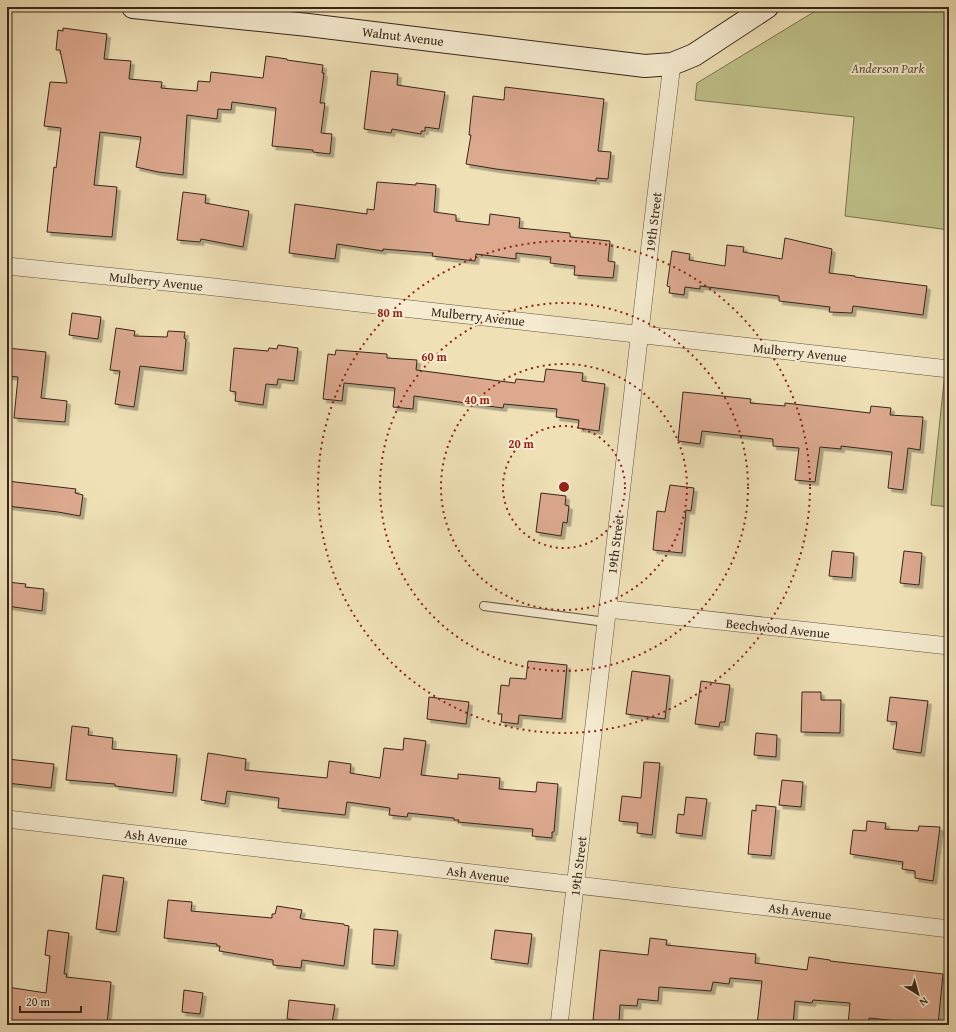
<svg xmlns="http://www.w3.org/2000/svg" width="956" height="1032" font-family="'Gentium Book Plus',serif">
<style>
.green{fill:#bfc189;stroke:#7b7452}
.building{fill:#dca98f;stroke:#37261a;filter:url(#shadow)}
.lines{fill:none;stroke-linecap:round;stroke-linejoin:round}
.lane-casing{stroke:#655441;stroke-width:10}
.street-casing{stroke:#655441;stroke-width:18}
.secondary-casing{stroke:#37261a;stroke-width:24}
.lane{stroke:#f5ebd0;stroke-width:8}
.street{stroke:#f5ebd0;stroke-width:17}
.secondary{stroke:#f5ebd0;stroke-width:22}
.ring{fill:none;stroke:#8f2418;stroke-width:2;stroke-dasharray:2 4}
.labels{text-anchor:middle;stroke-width:4;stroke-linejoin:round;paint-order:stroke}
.street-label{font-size:13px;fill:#37261a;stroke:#f5ebd0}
.park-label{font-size:13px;font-style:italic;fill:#594d36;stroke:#f5ebd0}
.centre{fill:#8f2418;stroke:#f5ebd0;stroke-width:2}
.ring-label{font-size:12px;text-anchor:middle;font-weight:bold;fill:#8f2418;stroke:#f5ebd0;stroke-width:4;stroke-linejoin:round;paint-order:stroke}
</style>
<defs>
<filter id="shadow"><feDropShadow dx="3.5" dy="3.5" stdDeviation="0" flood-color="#0004"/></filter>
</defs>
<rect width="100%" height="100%" fill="#efe0b6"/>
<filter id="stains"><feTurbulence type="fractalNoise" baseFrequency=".005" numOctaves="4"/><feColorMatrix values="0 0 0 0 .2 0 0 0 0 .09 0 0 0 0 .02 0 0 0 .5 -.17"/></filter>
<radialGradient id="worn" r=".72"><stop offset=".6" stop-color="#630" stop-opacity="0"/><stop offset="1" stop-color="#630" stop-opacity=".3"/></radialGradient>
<path class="green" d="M822 7H949V230L845 216 854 117 695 100 697 83Z
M949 334V507L931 505Z"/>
<path class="building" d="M63 28 107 34 104 59 131 61 129 79 162 82 161 88 197 91 198 81 210 82 211 72 263 78 266 56 287 59V60L323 65 322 73H324L320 103H325L321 133 332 134 330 154 313 152V150L272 146 276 108 232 102 231 110 218 109 217 119 187 115 183 175 158 172 136 167 141 137 100 132 94 185 117 187 112 237 47 232 54 167 56 168 61 128 44 126 50 82 67 83 60 50H56L58 30 63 31Z
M371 71 398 74 397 85 445 92 439 129 425 127V131H421V134L392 129 391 133 364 129Z
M505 87 604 99 598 151 611 152 608 179 596 178V181L496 169 466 164 471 135H469L473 96 504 100Z
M377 182 416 185V183L436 185 434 212 456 215V221L489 225 490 214 520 218 519 228 570 233V237L610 241 608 261 615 262 613 278 574 275 575 266 550 263 551 257 516 253V259L476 254 475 261 432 256 433 253 383 249V251L337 244 335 259 289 253 295 204 367 214V209L374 210Z
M183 192 206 195 205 203 249 211 243 247 201 239 200 242 177 240Z
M785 238 832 249 829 273 855 276V277L927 286 923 315 853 306 852 313 829 312 830 307 779 301V296L700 286V289L685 287 684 295 669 293 670 287 667 286 672 251 690 254 689 260 725 266 727 245 744 247 743 252 782 259Z
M72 313 101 317 98 339 69 335Z
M116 328 135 331 134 336 167 337 168 331 185 332 184 338 186 339 183 371 140 366 134 407 115 404 120 371 110 370Z
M278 345 298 348 294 381 278 379 277 385 266 384 263 405 235 401 236 392 230 391 234 348 268 351 269 348 277 349Z
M7 348 46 352 41 398 67 401 65 422 14 418 18 377 7 376Z
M336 350 387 354V358L417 360 416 370 515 383 516 379 544 382 546 369 583 373 582 381 605 384 599 431 578 428 579 420 556 417 557 409 504 404 503 408 414 396 413 409 393 407 395 388 344 383 342 401 323 399 328 354 335 355Z
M683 392 751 399 750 403 785 406V403L870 413 871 406 891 408 890 415 923 417 920 450 908 448 903 490 888 488 892 452 841 446V449L820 447 815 482 795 480 799 448 773 446V439L702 431 700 444 678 441Z
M7 481 76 489 75 493 83 495 80 516 58 512 7 506Z
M670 485 694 488 691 511 686 510 682 553 653 550 657 511 665 512Z
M541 493 566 496 565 505 569 506 567 523 563 522 561 536 536 532Z
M832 551 854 553 852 578 829 576Z
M904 551 922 553 919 585 900 583Z
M7 582 26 584 25 587 44 589 42 611 7 606Z
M528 661 567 665 562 719 519 715 518 724 501 722 502 714H498L501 685 509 686 510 678 526 679Z
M632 671 670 676 665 719 626 714Z
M701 681 730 685 725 722H720L719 727 695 724Z
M802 692H821V700H841L840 733 801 732Z
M429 697 469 702 466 724 427 719Z
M890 697 928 701 921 753 893 749 897 722 887 721Z
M72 726 89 728 88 735 113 738 112 749 177 755 173 793 115 786V784L66 780Z
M756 733 777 735 776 757 754 755Z
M404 738 426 741 421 775 458 779V774L500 778 499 789 536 792 537 782 558 784 554 832H552V838L532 836 533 829 458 822 459 820H454V818L408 813 407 817 389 815 390 808 347 802 345 815 278 808 279 798 227 791 225 804 201 800 208 753 246 759 245 770 327 778 329 761 351 764 350 773 380 778 384 748 403 750Z
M7 759 54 764 51 788 7 783Z
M644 762 660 763 652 835 637 833 638 823 619 821 622 796 641 798Z
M782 780 803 782 801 807 779 805Z
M686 797 707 799 702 836 676 833 678 814 684 815Z
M756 805 776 807 771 856 748 854 752 810 756 811Z
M867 821 886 823 885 829 918 831 919 826 940 827 933 881 915 878V871L902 869 903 862 850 854 853 830 866 831Z
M103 875 124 878 116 932 96 929Z
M168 900 192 902 191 911 272 918V914H275L277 906 302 910 300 918 302 919 344 924V925L349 926 344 966 302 960 301 968 273 965V960L219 951 220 946H217V944L164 938Z
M374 929 398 931 394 966 372 964Z
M48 930 69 933 64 974H67L66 977 111 982 107 1025H25L7 1022V987L46 993 50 956 45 955Z
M495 930 532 934 528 964 491 959Z
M650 938 667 940 666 945 756 954 755 963 807 970 809 957 830 960V961L943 974 938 1025 869 1018 868 1025H848L850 1003 813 1000 812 1003 795 1001 793 1025H757L762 981 730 978 729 984 713 982 711 991 659 987 658 1001 638 999 637 1006 620 1005 619 1022 593 1020 600 950 648 955Z
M184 990 203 993 200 1014 182 1012Z
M289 1000 335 1005 332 1023 287 1019Z"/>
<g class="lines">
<defs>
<path id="lane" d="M484 606 606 622"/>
<path id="street" d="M7 266 205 286 949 369
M608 609 949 646
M7 819 749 905 949 929
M559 1025 652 228 672 64"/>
<path id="secondary" d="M133 7 308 25 645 66 672 64 694 55 767 7"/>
</defs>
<use href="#lane" class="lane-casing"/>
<use href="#street" class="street-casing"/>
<use href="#secondary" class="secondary-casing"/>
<use href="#lane" class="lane"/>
<use href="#street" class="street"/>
<use href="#secondary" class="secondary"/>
</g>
<g class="ring">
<circle cx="564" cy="487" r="61"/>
<circle cx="564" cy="487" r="123"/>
<circle cx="564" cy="487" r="184"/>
<circle cx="564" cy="487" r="246"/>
</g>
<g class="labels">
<g class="street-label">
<text transform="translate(403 36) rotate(7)" y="5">Walnut Avenue</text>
<text transform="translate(653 222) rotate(-83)" y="5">19th Street</text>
<text transform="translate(156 281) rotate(6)" y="5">Mulberry Avenue</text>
<text transform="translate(478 316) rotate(6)" y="5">Mulberry Avenue</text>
<text transform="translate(800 352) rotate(6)" y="5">Mulberry Avenue</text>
<text transform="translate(615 544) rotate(-83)" y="5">19th Street</text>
<text transform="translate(778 628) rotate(6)" y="5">Beechwood Avenue</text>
<text transform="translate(156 837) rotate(7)" y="5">Ash Avenue</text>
<text transform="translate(578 866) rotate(-83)" y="5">19th Street</text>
<text transform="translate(478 874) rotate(7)" y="5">Ash Avenue</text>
<text transform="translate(800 911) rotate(7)" y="5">Ash Avenue</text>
</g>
<g class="park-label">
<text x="888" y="73">Anderson Park</text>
</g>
</g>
<circle cx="564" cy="487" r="6" class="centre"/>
<g class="ring-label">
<text x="390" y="317">80 m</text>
<text x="434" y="361">60 m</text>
<text x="477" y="404">40 m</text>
<text x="521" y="448">20 m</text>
</g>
<rect width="956" height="1032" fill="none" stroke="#efe0b6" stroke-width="24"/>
<rect x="8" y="8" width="940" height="1016" fill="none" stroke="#37261a" stroke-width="2"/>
<rect x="12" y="12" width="932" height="1008" fill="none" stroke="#37261a"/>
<g transform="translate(918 994) rotate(143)" stroke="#f5ebd0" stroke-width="3" paint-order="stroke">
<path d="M0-3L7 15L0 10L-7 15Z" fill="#37261a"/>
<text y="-6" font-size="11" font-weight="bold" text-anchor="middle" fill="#37261a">N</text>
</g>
<path d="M20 1006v6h61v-6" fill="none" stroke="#37261a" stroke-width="2"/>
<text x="26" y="1006" font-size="12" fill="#37261a" stroke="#f5ebd0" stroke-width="3" paint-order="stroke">20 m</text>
<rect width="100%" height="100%" filter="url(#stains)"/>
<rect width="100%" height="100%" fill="url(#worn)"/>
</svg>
